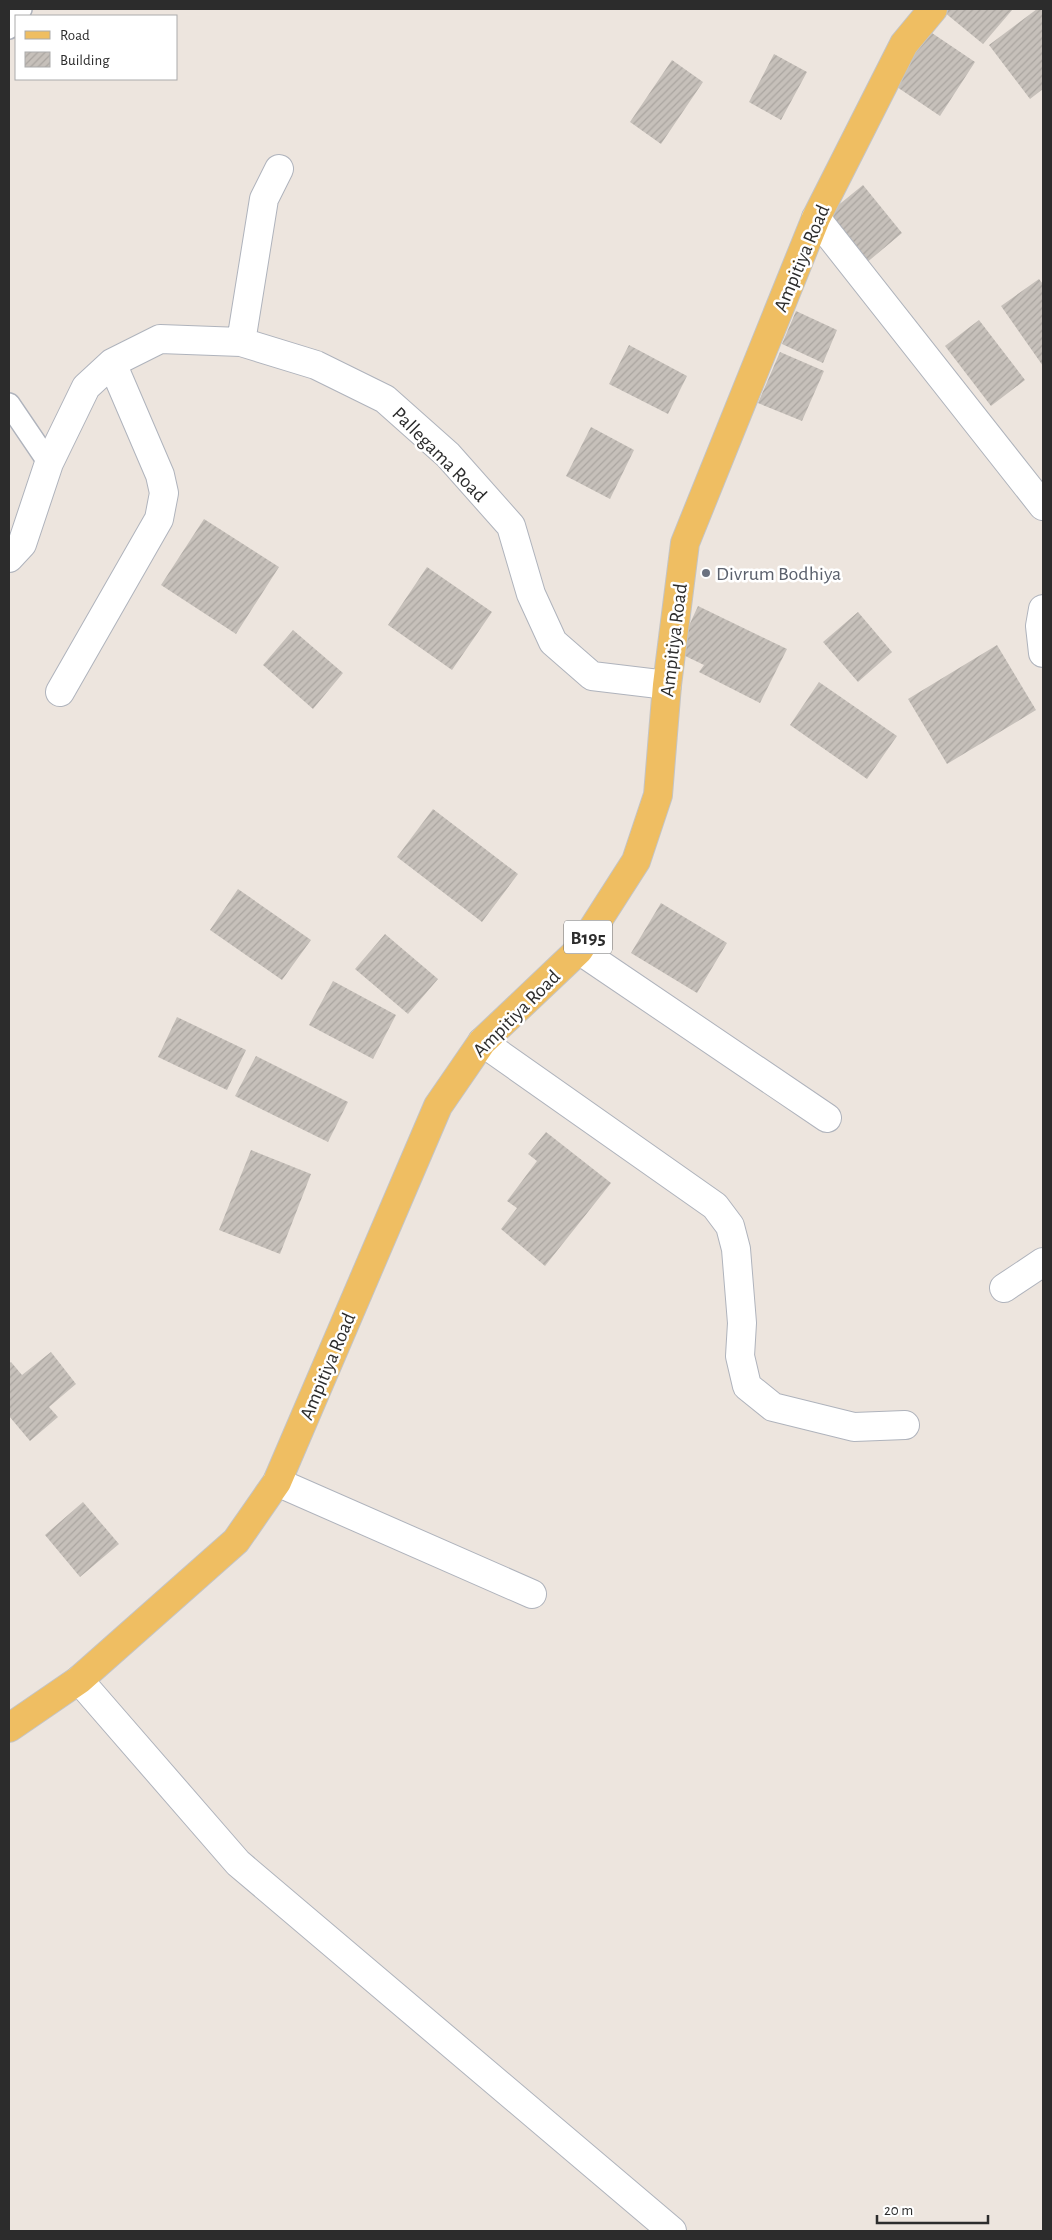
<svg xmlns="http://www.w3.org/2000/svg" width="1052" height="2240" font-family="'Alegreya Sans',sans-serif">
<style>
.building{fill:url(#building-hatch)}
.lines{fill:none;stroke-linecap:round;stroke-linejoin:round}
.service-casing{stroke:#afb3bc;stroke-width:24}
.minor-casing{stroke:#afb3bc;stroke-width:30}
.primary-casing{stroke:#c4c4c4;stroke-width:30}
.service{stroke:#fff;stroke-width:21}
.minor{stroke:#fff;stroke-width:28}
.primary{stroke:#efbe62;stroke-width:28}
.worship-dot{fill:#6b7280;stroke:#fff;stroke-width:2}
.labels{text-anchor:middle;stroke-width:5;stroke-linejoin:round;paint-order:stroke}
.shield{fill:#fff;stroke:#6b6b6b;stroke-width:1}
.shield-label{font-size:19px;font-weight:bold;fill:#2c2c2c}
.street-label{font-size:20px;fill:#2c2c2c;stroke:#fff}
.worship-label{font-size:20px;fill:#5b616d;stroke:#fff;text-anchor:start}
</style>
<defs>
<pattern id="building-hatch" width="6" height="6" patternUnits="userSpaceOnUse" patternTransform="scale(1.25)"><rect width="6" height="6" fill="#c6c0ba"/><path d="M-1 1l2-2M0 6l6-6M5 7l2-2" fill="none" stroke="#aaa5a0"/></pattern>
</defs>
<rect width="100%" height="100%" fill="#ede5de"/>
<path class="building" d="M947 9H1013L983 44 944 12Z
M1037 9H1041L1043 12V89L1030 99 989 45Z
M929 31 975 62 940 116 894 85Z
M774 54 807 72 781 120 749 102Z
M672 60 703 82 661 144 630 122Z
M863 185 902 233 865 264 825 216Z
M1039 279 1043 284V366L1001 306Z
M796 311 837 330 823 363 782 344Z
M979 320 1025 380 991 406 945 346Z
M629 345 687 376 668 414 609 384Z
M780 352 824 371 802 421 758 403Z
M591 427 634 450 610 499 566 476Z
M204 519 279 567 236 634 161 585Z
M427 567 492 612 452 670 388 625Z
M698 606 787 649 760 703 699 672 704 665 677 652Z
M858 612 892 652 858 682 823 642Z
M293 630 343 673 313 709 263 665Z
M997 645 1036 710 947 764 908 699Z
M819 682 897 736 867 779 790 725Z
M433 809 518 874 482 922 397 857Z
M238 889 311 940 282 980 210 930Z
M661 903 727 943 697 993 631 953Z
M385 934 438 979 408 1014 355 969Z
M333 981 396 1015 373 1059 309 1025Z
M177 1017 246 1050 227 1090 158 1057Z
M256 1056 348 1102 328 1142 235 1096Z
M546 1132 611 1183 545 1266 501 1229 517 1208 507 1201 537 1161 528 1154Z
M251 1150 311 1174 280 1254 219 1230Z
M51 1352 76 1384 49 1407 58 1417 30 1441 9 1416V1364L11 1362 22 1375Z
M83 1502 119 1544 80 1577 45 1535Z"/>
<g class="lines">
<defs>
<path id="service" d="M9 28 21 9
M9 404 49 463"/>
<path id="minor" d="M816 218 1043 506
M241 342 264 199 279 169
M9 558 22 544 49 463 86 387 112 363 160 339 241 342 316 365 385 399 448 455 511 526 531 594 553 642 592 676 667 685
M1043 609 1040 626 1043 653
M60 692 159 519 164 493 160 475 112 363
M579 950 827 1118
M482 1042 715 1206 730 1226 736 1249 742 1323 740 1356 747 1386 773 1407 854 1427 905 1425
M1004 1288 1043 1262
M277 1482 532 1594
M79 1680 238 1863 672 2231"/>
<path id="primary" d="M9 1728 79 1680 236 1541 277 1482 438 1106 482 1042 579 950 636 861 658 795 667 685 685 543 816 218 904 44 933 9"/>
</defs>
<use href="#service" class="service-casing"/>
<use href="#minor" class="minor-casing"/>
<use href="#primary" class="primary-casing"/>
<use href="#service" class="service"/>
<use href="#minor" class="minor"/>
<use href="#primary" class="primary"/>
</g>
<circle class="worship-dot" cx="706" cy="573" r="5"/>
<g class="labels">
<rect class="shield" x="564" y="920.5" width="48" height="33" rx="4"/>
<g class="shield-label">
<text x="588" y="944">B195</text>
</g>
<g class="street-label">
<text transform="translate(801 258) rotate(-67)" y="7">Ampitiya Road</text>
<text transform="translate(440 454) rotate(45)" y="7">Pallegama Road</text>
<text transform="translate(673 640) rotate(-83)" y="7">Ampitiya Road</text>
<text transform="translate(516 1013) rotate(-45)" y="7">Ampitiya Road</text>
<text transform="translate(327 1366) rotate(-67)" y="7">Ampitiya Road</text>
</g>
<g class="worship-label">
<text x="716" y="580">Divrum Bodhiya</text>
</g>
</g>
<rect width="1052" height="2240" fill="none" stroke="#2c2c2c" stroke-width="20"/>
<rect x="15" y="15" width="162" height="65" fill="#ffffff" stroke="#ababab"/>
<rect x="25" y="31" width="25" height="8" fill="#efbe62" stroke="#ababab"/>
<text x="60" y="40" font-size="15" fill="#2c2c2c">Road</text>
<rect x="25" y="52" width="25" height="15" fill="url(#building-hatch)" stroke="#ababab"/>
<text x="60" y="65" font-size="15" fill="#2c2c2c">Building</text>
<path d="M877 2215v8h111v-8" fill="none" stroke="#2c2c2c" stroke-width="2.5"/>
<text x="884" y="2215" font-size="15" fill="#2c2c2c" stroke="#ffffff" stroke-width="4" paint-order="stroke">20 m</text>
</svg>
